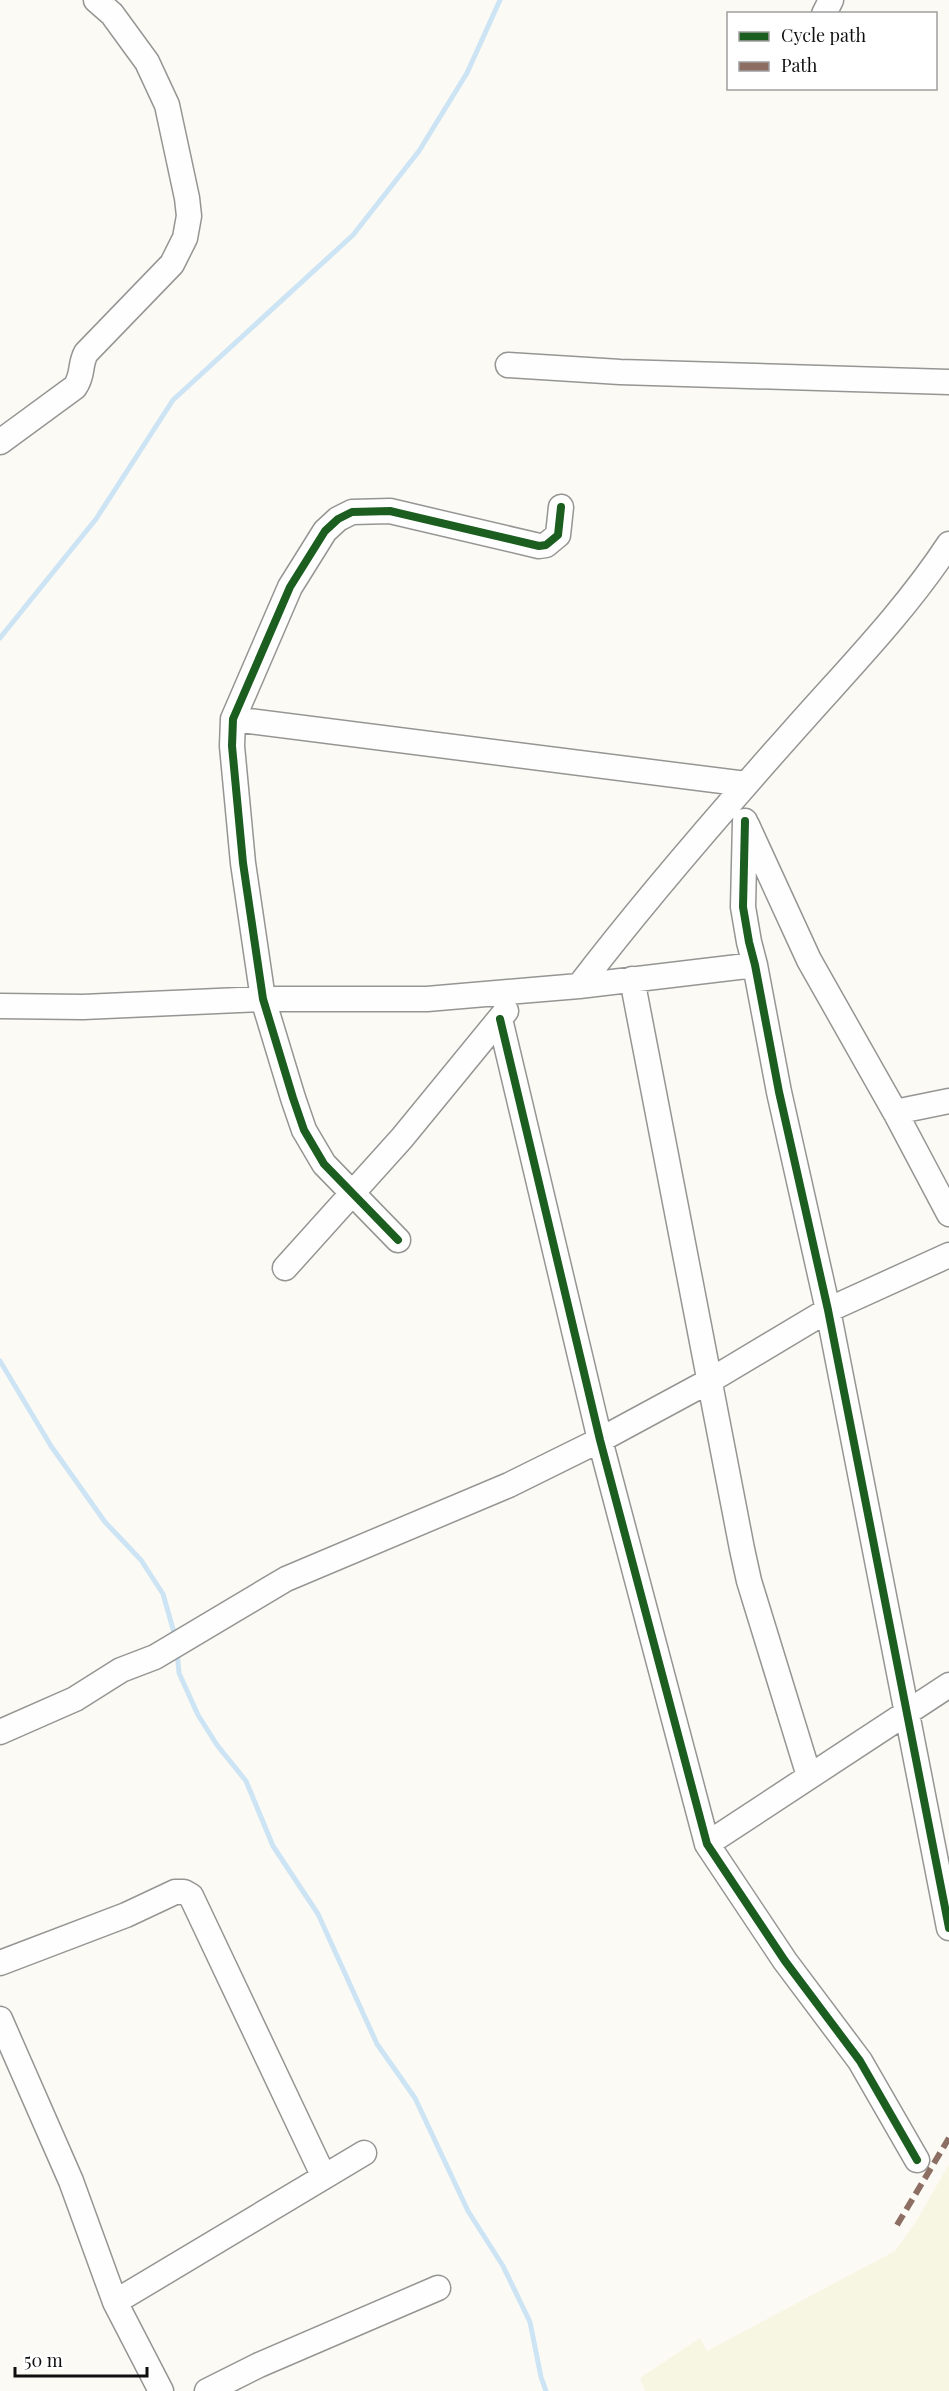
<svg xmlns="http://www.w3.org/2000/svg" width="949" height="2391" font-family="'Playfair Display',serif">
<style>
.farmland{fill:#f7f6e2}
.lines{fill:none;stroke-linecap:round;stroke-linejoin:round}
.stream{stroke:#cde4f4;stroke-width:5}
.minor-casing{stroke:#959593;stroke-width:27}
.minor{stroke:#fefefe;stroke-width:24}
.quiet{stroke:#8d6e63;stroke-width:6;stroke-dasharray:12 6;stroke-linecap:butt}
.cycleway-casing{stroke:#fff;stroke-width:11}
.cycleway{stroke:#1b5e20;stroke-width:8}
</style>
<rect width="100%" height="100%" fill="#fbfaf5"/>
<path class="farmland" d="M949 2164V2391H645L640 2378 700 2338 707 2351 895 2251 917 2220Z"/>
<g class="lines">
<path class="stream" d="M0 638 96 519 173 400 353 235 419 151 467 73 500 0
M0 1361 51 1446 105 1522 141 1560 163 1594 175 1636
M177 1651 179 1673 198 1715 217 1745 246 1781 273 1846 318 1914 377 2044 415 2098 468 2211 503 2266 530 2322 541 2377 546 2391"/>
<defs>
<path id="minor" d="M824 14 831 0
M508 365 620 372 949 382
M0 442 75 387C84 374 79 366 86 353L172 264 185 238 189 216 187 198 167 105 147 62 112 14 96 0
M233 719 746 784
M745 821 743 907 749 942 755 965 779 1092 828 1310 949 1928
M747 825 809 960 895 1112 949 1214
M632 979 742 1549 749 1581 809 1776
M579 986C647 897 721 812 795 729 848 669 905 611 949 544
M0 1006 83 1007 263 999H427L579 986 755 965
M500 1019 600 1440 707 1844 785 1961 860 2061 917 2160
M895 1112 949 1101
M398 1240 324 1164 304 1130 293 1098 263 999 243 863 232 746 233 719 290 587 325 531 338 519 352 512 390 511 539 546 546 545 558 535 561 507
M285 1268 402 1138 506 1011
M0 1732 75 1699 121 1670 155 1657 286 1579 509 1485 600 1440 711 1380 828 1310 949 1255
M707 1844 949 1685
M0 1963 126 1915 175 1892H184L191 1896 324 2177
M0 2019 71 2181 115 2302 161 2391
M115 2302 364 2153
M207 2391 259 2365 438 2288"/>
</defs>
<use href="#minor" class="minor-casing"/>
<use href="#minor" class="minor"/>
<path class="quiet" d="M897 2225 949 2138"/>
<defs>
<path id="cycleway" d="M745 821 743 907 749 942 755 965 779 1092 828 1310 949 1928
M500 1019 600 1440 707 1844 785 1961 860 2061 917 2160
M398 1240 324 1164 304 1130 293 1098 263 999 243 863 232 746 233 719 290 587 325 531 338 519 352 512 390 511 539 546 546 545 558 535 561 507"/>
</defs>
<use href="#cycleway" class="cycleway-casing"/>
<use href="#cycleway" class="cycleway"/>
</g>
<rect x="727" y="12" width="210" height="78" fill="#ffffff" stroke="#9f9f9f" stroke-width="1.5"/>
<rect x="739" y="32" width="30" height="9" fill="#1b5e20" stroke="#9f9f9f" stroke-width="1.5"/>
<text x="781" y="42" font-size="18" fill="#0f0f0f">Cycle path</text>
<rect x="739" y="62" width="30" height="9" fill="#8d6e63" stroke="#9f9f9f" stroke-width="1.5"/>
<text x="781" y="72" font-size="18" fill="#0f0f0f">Path</text>
<path d="M15 2367v9h132v-9" fill="none" stroke="#0f0f0f" stroke-width="3"/>
<text x="24" y="2367" font-size="18" fill="#0f0f0f" stroke="#ffffff" stroke-width="4.5" paint-order="stroke">50 m</text>
</svg>
